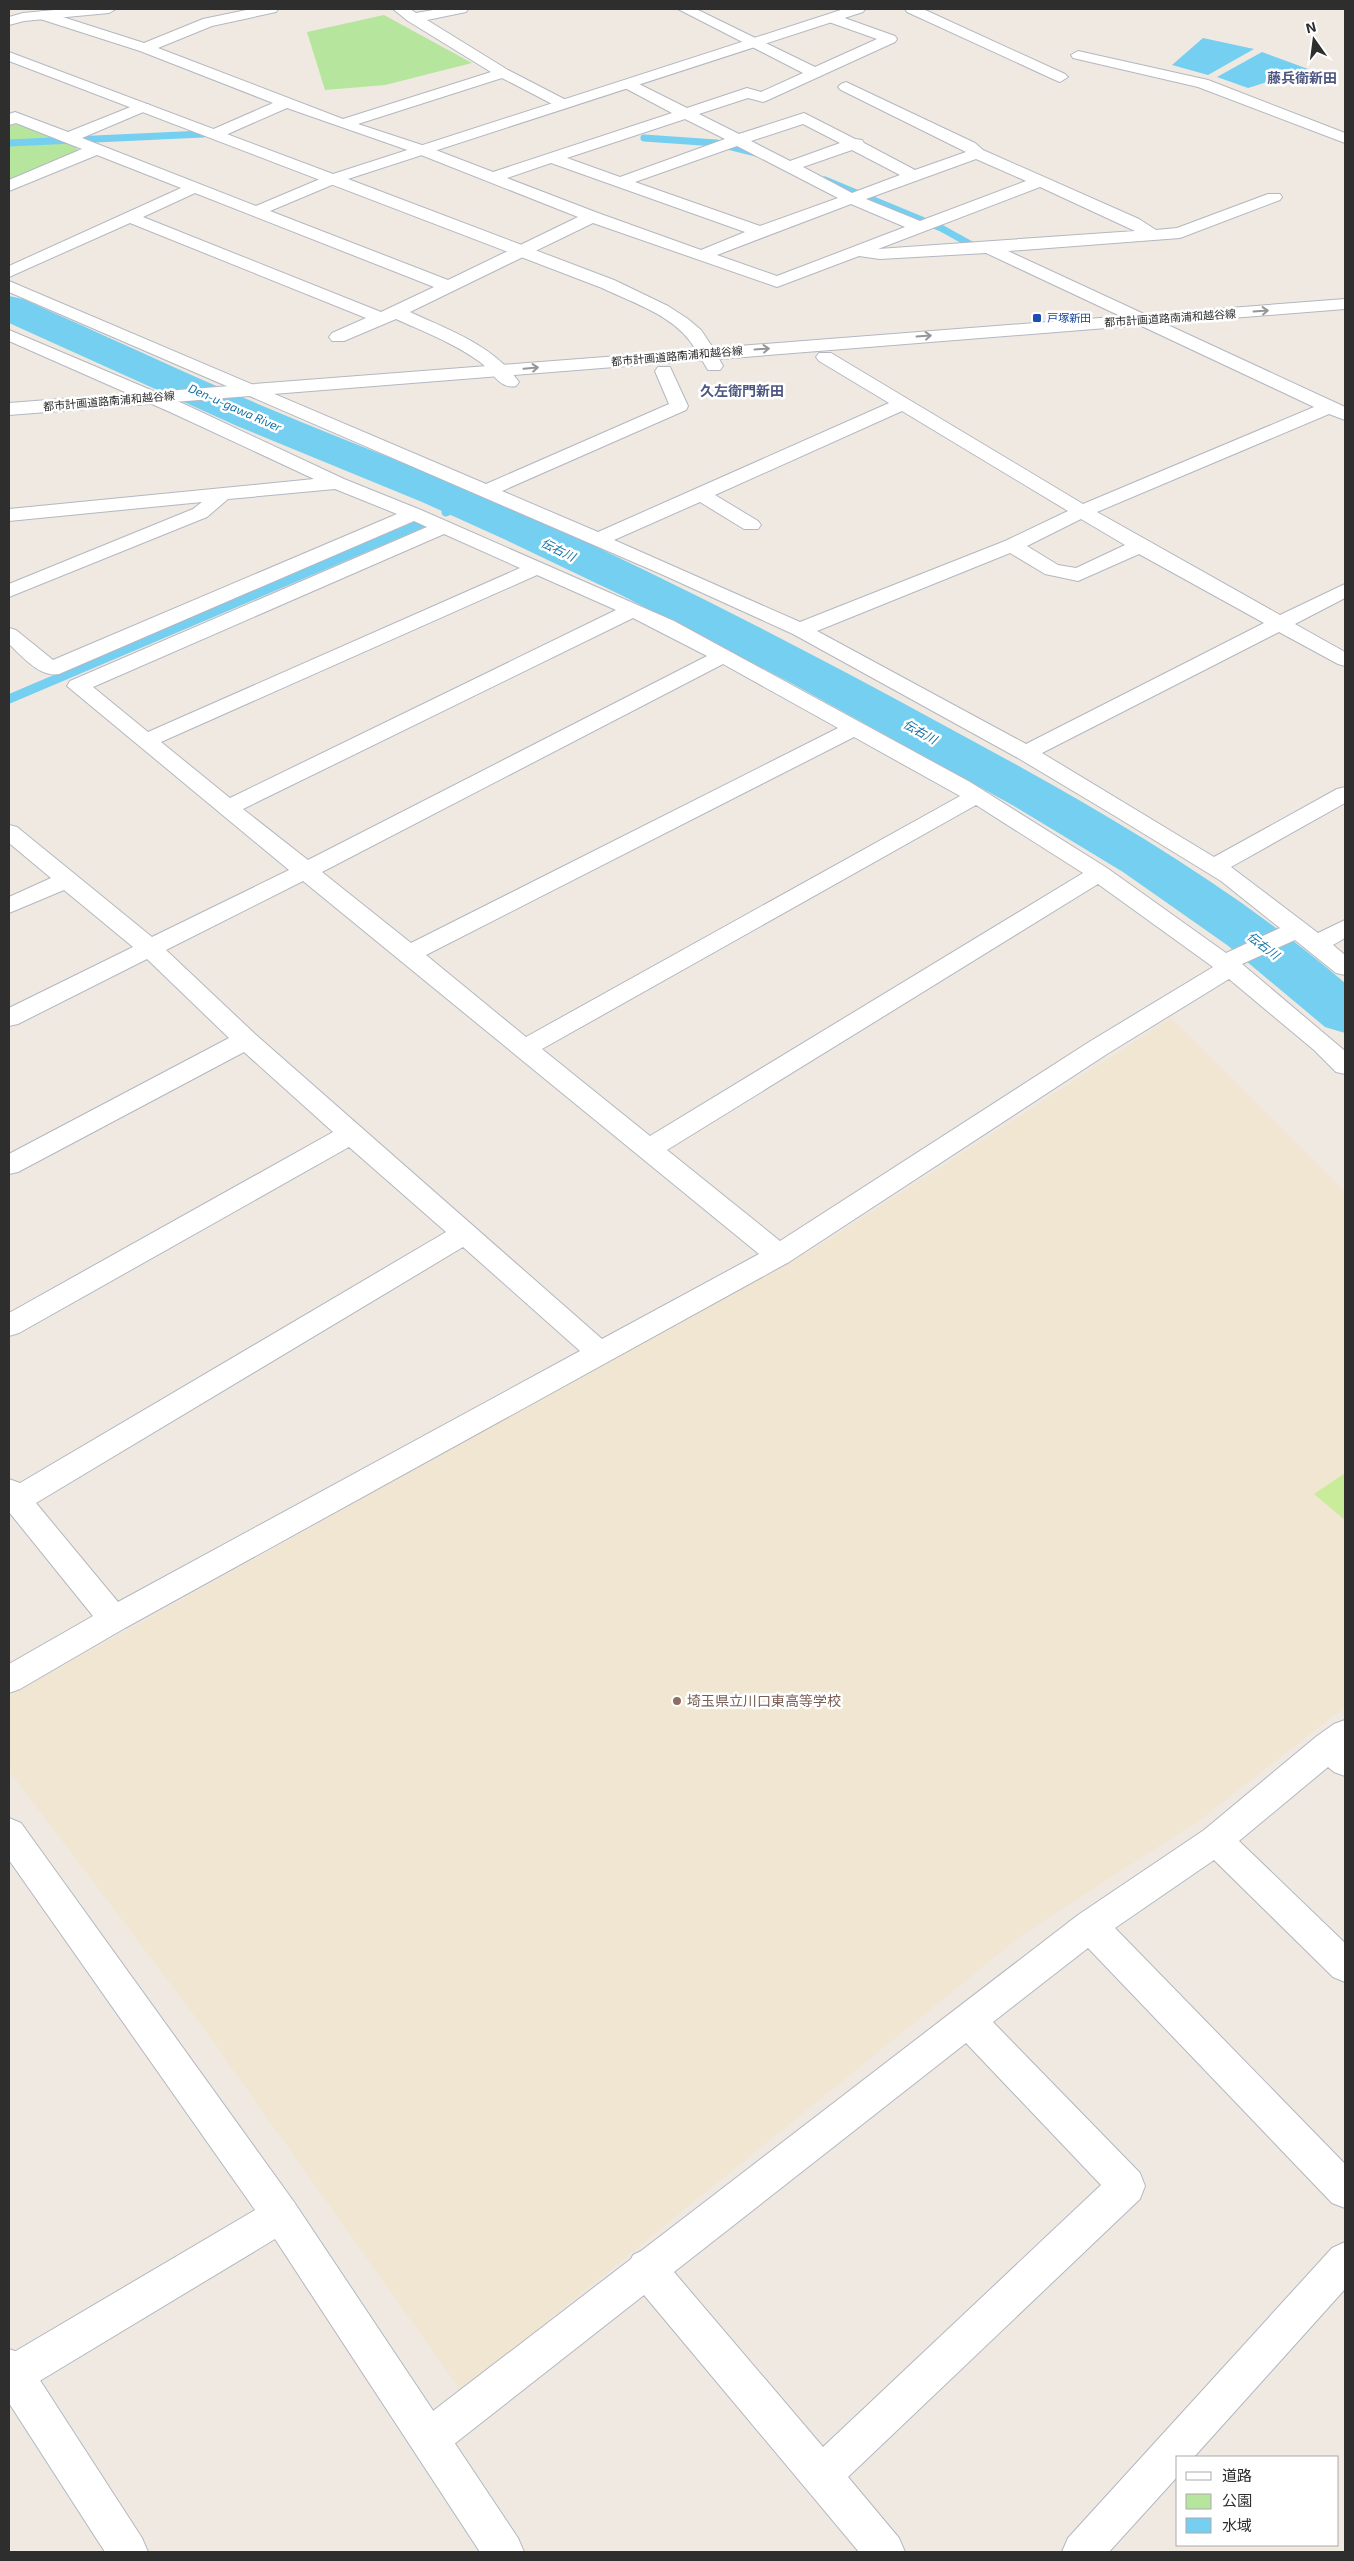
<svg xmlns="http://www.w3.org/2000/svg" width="1354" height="2561" font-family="'Exo 2','Noto Sans JP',sans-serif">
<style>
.education{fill:#f0e6d1}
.green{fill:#b6e59e}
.pitch{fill:#c9ec9a}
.water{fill:#75cff0}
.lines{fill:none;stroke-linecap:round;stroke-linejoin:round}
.stream-far1{stroke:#75cff0;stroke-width:7}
.stream{stroke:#75cff0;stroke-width:9}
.river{fill:#75cff0;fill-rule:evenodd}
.street-casing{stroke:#b4b7c1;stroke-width:2}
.secondary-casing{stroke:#b4b7c1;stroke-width:2}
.street{fill:#fff;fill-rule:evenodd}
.secondary{fill:#fff;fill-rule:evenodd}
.oneway{stroke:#969696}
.transit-dot{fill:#1a4fb4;stroke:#fff;stroke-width:2}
.education-dot{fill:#8d6e63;stroke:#fff;stroke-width:2}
.labels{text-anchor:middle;stroke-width:5;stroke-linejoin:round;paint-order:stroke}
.far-transit-label{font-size:11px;fill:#164399;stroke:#fff;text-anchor:start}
.far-street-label{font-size:11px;fill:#2e2e2e;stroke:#fff}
.far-water-label{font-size:12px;font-style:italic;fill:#0d6fa3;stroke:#fff}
.far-quarter-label{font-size:14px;font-weight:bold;fill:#4d5680;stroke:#fff}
.education-label{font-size:14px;fill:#785e54;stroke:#fff;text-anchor:start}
</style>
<rect width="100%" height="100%" fill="#efe9e1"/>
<path class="education" d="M1171 1018 1345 1192V1707L1201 1819 1022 1935 461 2391 192 2012 9 1771V1696L668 1328 814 1249Z"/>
<path class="green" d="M384 15 472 63 385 85 325 90 307 32Z
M23 124 77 146V152L9 181V125Z"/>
<path class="pitch" d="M1345 1473V1520L1314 1494Z"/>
<path class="water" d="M1203 38 1254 49 1208 75 1172 65Z
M1262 52 1308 69 1248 88 1217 77Z"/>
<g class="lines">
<path class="stream-far1" d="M644 138 716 143 756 153
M9 143 203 134
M825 180 941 228 979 249"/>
<path class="stream" d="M446 512 463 504
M9 699 423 523"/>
<path class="river" d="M9 296 23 299C106 336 187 374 270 409 358 446 447 479 534 518 670 580 804 649 936 721 1079 798 1221 877 1345 983V1033L1325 1027 1227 945 1123 872 1014 806 791 683 621 595 506 540 422 502 237 426 9 323Z"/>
<defs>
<path id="street" d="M251 9H278L276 12 212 26 158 48 343 119 491 72 408 21 393 9H410L416 13 439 9H468L466 12 427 20 508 70 568 101 571 104 568 107H558L502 78 358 124 428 147 493 172 672 113 623 87 620 84 623 81H633L687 108 747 88 761 92 803 73 678 9H696L815 67 877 39 826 21 824 18 826 15H836L895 36 897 39 895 42 768 100 763 102 748 98 699 114 739 134 804 113 855 139 862 140 864 143 915 170 966 152 841 90 838 87 841 84 846 82 975 143 983 150 1139 219 1156 230 1177 228 1268 194H1280L1282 197 1280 200 1180 238 1008 251 1345 407V420L1329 414 1097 512 1280 615 1345 584V598L1295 624 1345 652V666L1338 664 1279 632 1042 753 1214 857 1337 789 1345 787V803L1231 867 1318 933 1345 920V938L1333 945 1345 955V975L1336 973 1295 940 1242 964 1345 1051V1074L1336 1072 1314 1050 1229 979 1107 1054 789 1262 125 1628 20 1689 9 1693V1664L93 1616 9 1512V1479L20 1483 446 1232 349 1147 19 1333 9 1336V1313L333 1132 244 1052 18 1172 9 1174V1154L229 1038 147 959 18 1024 9 1026V1008L133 947 64 890 9 913V897L51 878 9 843V825L17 827 152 937 289 870 67 686 70 681 427 527 414 521 59 674C40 678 22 656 9 644V628L16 630 53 660 397 514 335 489 228 499 207 517 9 597V584L193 509 202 502 9 521V509L314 479 170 412 9 341V330L184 404 344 479 421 510 674 621 970 782 1107 868 1226 953 1280 928 1221 881 1115 816 1018 758 793 634 661 574 9 292V281L486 484 669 404 655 371 658 367H670L688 406 686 410 502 491 598 532 889 403 819 361 816 357 819 353H831L1083 504 1314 407 986 253 880 259 859 256 777 287 593 223 410 312C449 330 493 345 519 382L516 386C500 390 492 371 480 362 454 343 424 332 396 319L344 341H332L329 337 332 333 366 318 130 223 9 277V266L181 188 97 155 9 191V180L82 149 16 123 9 125V114L15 112 68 132 138 104H148L151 107 148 110 82 138 256 206 327 176H339L341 179 339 182 270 211 448 280 578 217 416 153 287 108 221 137H209L207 134 209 131 273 103 140 51 37 18 35 15 42 11 47 12 144 43 203 19ZM685 119 725 139 620 177 567 158ZM803 124 840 143 790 161 751 141ZM737 146 838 198 760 226 635 182ZM852 150 900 175 852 193 803 167ZM976 159 1026 181 920 221 866 199ZM551 163 745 232 701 250 598 213 507 178ZM1040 187 1135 231 878 249ZM195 193 434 287 381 312 143 217ZM851 204 905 227 777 276 717 255ZM902 411 1068 511 1005 541 800 622 614 540 700 502 744 529H758L761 525 758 521 715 495ZM1081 519 1125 545 1076 568 1058 565 1027 546ZM444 534 520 568 148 732 93 687ZM1010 553 1045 574 1078 581 1139 554 1264 623 1026 744 817 631ZM537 575 616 610 230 798 161 742ZM633 618 707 656 308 860 243 809ZM723 664 838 728 411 943 322 872ZM854 737 960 796 526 1037 426 955ZM976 805 1083 873 650 1136 542 1049ZM303 881 759 1254 602 1339 255 1034 166 950ZM1098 884 1213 967 1089 1042 780 1241 667 1150ZM463 1247 580 1351 118 1602 36 1503Z
M1345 1720V1776L1334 1772 1328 1767 1239 1841 1345 1943V1982L1333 1977 1214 1860 1115 1928 1345 2164V2208L1332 2203 1088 1948 993 2022 1140 2173 1145 2186 1140 2199 848 2477 899 2538 905 2552H859L644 2295 444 2452 430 2458 416 2452 410 2438 416 2424 631 2259 633 2255 641 2251 1078 1915 1204 1830 1317 1736 1334 1724ZM966 2043 1101 2185 823 2447 674 2272Z
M1345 2242V2289L1194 2457H1178V2476L1109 2552H1062L1068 2538 1332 2248Z
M9 2349 23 2354 142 2538 148 2552H105L9 2403Z"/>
<path id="secondary" d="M65 9H116L109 13 24 21 9 25V17L23 13Z
M844 9H865L863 12 348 179 614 280 668 306 688 319 701 330 713 348 1345 299V309L719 359 723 366 720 370H708L702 360 9 415V403L696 350C677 316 635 304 602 288L9 61V52L333 174Z
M905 9H923L1065 74 1068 77 1060 82 1055 80 907 12Z
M1078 51 1208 80 1345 133V143L1198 87 1073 58 1071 55Z
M9 1818 21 1823 294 2202 518 2538 524 2552H480L275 2239 23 2391 9 2396V2355L255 2210 9 1860Z"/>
</defs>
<use href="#street" class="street-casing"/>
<use href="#secondary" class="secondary-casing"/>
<use href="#street" class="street"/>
<use href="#secondary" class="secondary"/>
</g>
<defs><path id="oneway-shaft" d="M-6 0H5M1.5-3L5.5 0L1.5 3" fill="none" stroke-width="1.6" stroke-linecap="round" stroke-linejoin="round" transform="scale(1.25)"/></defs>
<g class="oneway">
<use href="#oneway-shaft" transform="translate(1261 311) rotate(-4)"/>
<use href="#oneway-shaft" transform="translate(924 336) rotate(-4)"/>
<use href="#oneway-shaft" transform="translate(762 349) rotate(-4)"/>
<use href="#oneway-shaft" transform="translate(531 368) rotate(-5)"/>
</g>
<rect class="transit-dot" x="1032" y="313" width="10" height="10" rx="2.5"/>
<circle class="education-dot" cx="677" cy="1701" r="5"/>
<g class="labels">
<g class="far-transit-label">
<text x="1047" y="322">戸塚新田</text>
</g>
<g class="far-street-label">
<text transform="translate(1170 318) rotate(-4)" y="4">都市計画道路南浦和越谷線</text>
<text transform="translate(677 356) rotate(-5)" y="4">都市計画道路南浦和越谷線</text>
<text transform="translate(109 401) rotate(-5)" y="4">都市計画道路南浦和越谷線</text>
</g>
<g class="far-water-label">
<text transform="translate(235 408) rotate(24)" y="4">Den-u-gawa River</text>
<text transform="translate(558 550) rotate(26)" y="4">伝右川</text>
<text transform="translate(920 732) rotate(29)" y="4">伝右川</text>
<text transform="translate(1263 946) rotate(37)" y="4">伝右川</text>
</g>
<g class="far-quarter-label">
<text x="1302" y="83">藤兵衛新田</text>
<text x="742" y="396">久左衛門新田</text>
</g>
<g class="education-label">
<text x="687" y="1706">埼玉県立川口東高等学校</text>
</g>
</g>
<rect width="1354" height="2561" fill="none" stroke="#2e2e2e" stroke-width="20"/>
<rect x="1176" y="2456" width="162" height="90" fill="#ffffff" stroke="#ababab"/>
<rect x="1186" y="2472" width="25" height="8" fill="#ffffff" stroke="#ababab"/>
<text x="1222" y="2481" font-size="15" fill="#2e2e2e">道路</text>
<rect x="1186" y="2494" width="25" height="15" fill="#b6e59e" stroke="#ababab"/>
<text x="1222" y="2506" font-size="15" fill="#2e2e2e">公園</text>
<rect x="1186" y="2518" width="25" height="15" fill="#75cff0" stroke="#ababab"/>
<text x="1222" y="2531" font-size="15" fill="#2e2e2e">水域</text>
<g transform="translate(1314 40) rotate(346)" stroke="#ffffff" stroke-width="4" paint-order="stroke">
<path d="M0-4L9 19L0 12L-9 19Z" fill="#2e2e2e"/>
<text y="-8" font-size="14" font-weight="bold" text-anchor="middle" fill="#2e2e2e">N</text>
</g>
</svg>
